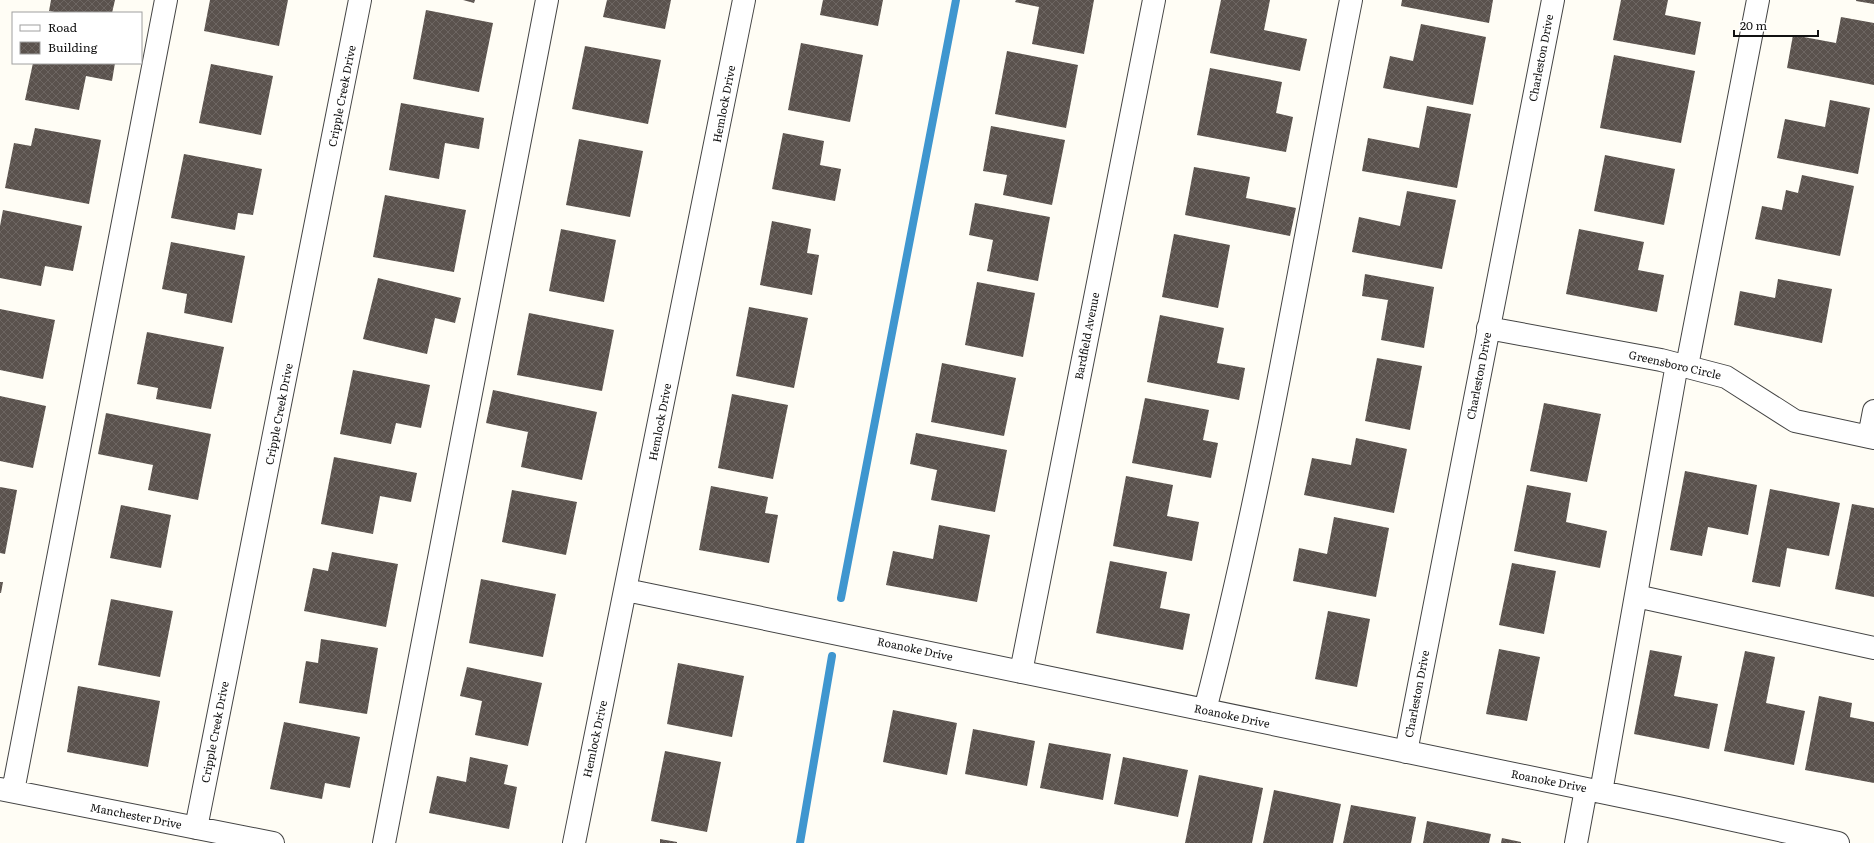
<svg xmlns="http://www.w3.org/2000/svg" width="1874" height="843" font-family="Literata,serif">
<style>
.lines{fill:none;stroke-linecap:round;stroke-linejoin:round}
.stream{stroke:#3f96cf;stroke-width:8}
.building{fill:url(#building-cross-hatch)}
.minor-casing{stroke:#444;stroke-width:24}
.minor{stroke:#fff;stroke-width:22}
.labels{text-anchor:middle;stroke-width:4;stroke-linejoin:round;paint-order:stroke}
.street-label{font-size:11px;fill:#111;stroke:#fff}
</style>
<defs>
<pattern id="building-cross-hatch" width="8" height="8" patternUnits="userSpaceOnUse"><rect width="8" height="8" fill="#5a524d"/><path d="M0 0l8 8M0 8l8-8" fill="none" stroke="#6d6662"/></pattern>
</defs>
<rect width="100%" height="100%" fill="#fffdf5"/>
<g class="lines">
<path class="stream" d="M841 598 956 0
M800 843 832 656"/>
</g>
<path class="building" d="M51 0H115L112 13H60L49 11Z
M210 0H288L279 46 204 31Z
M463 0H475L474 3Z
M607 0H671L665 29 603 17Z
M823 0H883L878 26 820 15Z
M1016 0H1094L1084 54 1032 44 1039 7 1015 2Z
M1221 0H1270L1264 30 1307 39 1300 71 1210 53Z
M1402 0H1493L1489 23 1401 6Z
M1621 0H1668L1665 15 1701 22 1695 55 1613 40Z
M1856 0H1874V4L1856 1Z
M426 10 493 23 479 92 413 79Z
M1841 17 1874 23V85L1787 68 1793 35 1836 43Z
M1421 24 1486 37 1473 105 1383 88 1390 56 1413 61Z
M801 43 863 55 850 122 788 110Z
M585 46 661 60 648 124 572 109Z
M1007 51 1078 65 1066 128 995 114Z
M1614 55 1695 71 1681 143 1600 128Z
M33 63H115L112 81 86 76 79 110 25 100Z
M211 64 273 76 261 135 199 123Z
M1210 68 1282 82 1276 113 1293 117 1286 152 1197 135Z
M1830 100 1870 108 1858 174 1777 158 1785 119 1825 127Z
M401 103 484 118 479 149 445 143 439 179 389 170Z
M1427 106 1471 114 1457 188 1362 171 1368 138 1419 148Z
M991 126 1065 140 1052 205 1003 195 1007 175 983 171Z
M35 128 101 140 89 204 5 188 14 143 31 146Z
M783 133 824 141 820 165 841 169 835 201 772 189Z
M579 139 643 151 630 217 566 205Z
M184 154 262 169 253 215 238 213 235 230 171 218Z
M1605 155 1675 169 1664 225 1594 211Z
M1194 167 1250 177 1246 198 1296 208 1290 236 1185 215Z
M1802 175 1854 186 1840 256 1755 239 1762 206 1782 210 1786 190 1798 193Z
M1407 191 1456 200 1442 269 1352 252 1359 217 1400 226Z
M385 195 466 210 454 272 373 257Z
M975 203 1050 217 1038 281 987 271 993 240 969 235Z
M3 210 82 226 73 271 45 266 41 286 0 278V226Z
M772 221 811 229 807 253 819 255 812 295 760 285Z
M561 229 616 240 604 302 549 291Z
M1579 229 1644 242 1638 270 1664 275 1657 312 1566 294Z
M1174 234 1230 245 1218 308 1162 297Z
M171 242 245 256 232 323 184 313 187 294 162 289Z
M1365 274 1434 287 1424 348 1381 340 1388 300 1362 296Z
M378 278 461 298 455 323 435 318 427 354 363 339Z
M1778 279 1832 289 1822 343 1734 325 1740 291 1775 298Z
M977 282 1035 293 1023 357 965 345Z
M749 307 808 318 794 388 736 376Z
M0 309 55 320 43 379 0 370Z
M529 313 614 330 602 391 517 375Z
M1160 315 1224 328 1217 363 1245 368 1239 400 1147 382Z
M147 332 224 347 211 409 156 399 158 388 137 384Z
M1377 358 1422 366 1410 430 1365 421Z
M942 363 1016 378 1004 436 931 422Z
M353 370 430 385 421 428 396 423 391 444 340 434Z
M493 390 597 412 582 480 521 467 528 432 486 423Z
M732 394 788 405 773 479 718 468Z
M0 396 46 406 33 468 0 461Z
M1145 398 1209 410 1203 440 1218 443 1211 478 1132 463Z
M1544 403 1601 414 1587 482 1530 471Z
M106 413 211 434 198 500 148 490 153 465 98 454Z
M916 433 1007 450 995 512 931 500 937 470 910 464Z
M1356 438 1407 449 1394 513 1304 495 1312 458 1351 465Z
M334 457 417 473 411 502 380 496 373 534 321 524Z
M1685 471 1757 485 1748 535 1708 527 1702 556 1670 550Z
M1126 476 1173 485 1167 516 1199 522 1192 561 1113 546Z
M1527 485 1571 493 1566 522 1607 531 1600 568 1514 551Z
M711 486 768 497 765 513 778 515 769 563 699 550Z
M0 487 17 490 5 554 0 553Z
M1770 489 1840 503 1829 556 1787 548 1780 587 1752 582Z
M512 490 577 502 566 555 502 542Z
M1852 504 1874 508V597L1835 589Z
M121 505 171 515 161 568 110 558Z
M1334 517 1389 528 1376 597 1293 581 1299 548 1327 554Z
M939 525 990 535 977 602 886 585 893 551 933 559Z
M332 552 398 564 386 627 304 611 313 568 328 571Z
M1110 561 1167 572 1160 608 1190 614 1183 650 1096 633Z
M1512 563 1556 571 1544 634 1499 625Z
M481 579 556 594 543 657 469 643Z
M0 582H3L1 593H0Z
M111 599 173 611 160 677 98 665Z
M1328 611 1370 619 1357 687 1315 679Z
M321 639 378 648 367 714 299 703 306 661 318 663Z
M1499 649 1540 657 1527 721 1486 714Z
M1650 650 1682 656 1674 696 1718 704 1709 749 1634 734Z
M1745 651 1775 657 1766 703 1805 711 1794 765 1724 751Z
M678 663 744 676 732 737 667 724Z
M467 667 542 683 528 746 475 735 482 701 460 696Z
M78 686 160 701 148 767 67 752Z
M1819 696 1852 703 1850 717 1874 722V783L1805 770Z
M893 710 957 723 947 775 883 762Z
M284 722 360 737 350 788 325 783 322 799 270 789Z
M973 729 1035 741 1027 786 965 774Z
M1049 743 1111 754 1103 800 1040 788Z
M665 751 721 762 707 832 651 821Z
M470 757 508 765 504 784 517 787 509 829 429 813 437 776 466 782Z
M1123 757 1188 770 1178 817 1114 804Z
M1199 775 1263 788 1252 843H1185Z
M1274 790 1341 804 1333 843H1263Z
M1351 805 1416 817 1411 843H1343Z
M1427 821 1491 834 1489 843H1423Z
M1502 838 1521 842V843H1501Z
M660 839 677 842V843H660Z"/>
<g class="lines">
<defs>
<path id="minor" d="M1488 328 1661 360 1726 377 1795 421 1874 438
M1687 366 1758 0
M1869 437 1874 411
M626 590 1678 808 1838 843
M1636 596 1874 648
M1021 672 1154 0
M1205 710C1266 476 1304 237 1351 0
M1406 752 1553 0
M0 789 273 843
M13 791 166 0
M1601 792 1677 364
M196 828 360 0
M384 843 547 0
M574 843 744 0
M1576 843 1586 789"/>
</defs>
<use href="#minor" class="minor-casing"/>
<use href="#minor" class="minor"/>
</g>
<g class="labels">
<g class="street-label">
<text transform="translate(1541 58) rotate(-79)" y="4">Charleston Drive</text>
<text transform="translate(342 96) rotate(-79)" y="4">Cripple Creek Drive</text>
<text transform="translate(724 104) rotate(-79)" y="4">Hemlock Drive</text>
<text transform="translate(1087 336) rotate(-79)" y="4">Bardfield Avenue</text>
<text transform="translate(1675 365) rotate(13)" y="4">Greensboro Circle</text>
<text transform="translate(1479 376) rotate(-79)" y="4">Charleston Drive</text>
<text transform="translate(279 414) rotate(-79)" y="4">Cripple Creek Drive</text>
<text transform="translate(660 422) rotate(-79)" y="4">Hemlock Drive</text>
<text transform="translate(915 649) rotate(12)" y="4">Roanoke Drive</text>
<text transform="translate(1417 694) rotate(-79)" y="4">Charleston Drive</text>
<text transform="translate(1232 716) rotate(12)" y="4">Roanoke Drive</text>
<text transform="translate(215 732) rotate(-79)" y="4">Cripple Creek Drive</text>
<text transform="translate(595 739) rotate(-78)" y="4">Hemlock Drive</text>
<text transform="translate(1549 781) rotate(11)" y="4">Roanoke Drive</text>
<text transform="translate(136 816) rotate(11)" y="4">Manchester Drive</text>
</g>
</g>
<rect x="12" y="12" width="130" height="52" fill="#ffffff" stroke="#a0a0a0"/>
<rect x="20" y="25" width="20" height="6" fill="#ffffff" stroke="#a0a0a0"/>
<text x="48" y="32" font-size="12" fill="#111111">Road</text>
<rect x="20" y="42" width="20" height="12" fill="url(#building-cross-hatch)" stroke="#a0a0a0"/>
<text x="48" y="52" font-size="12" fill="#111111">Building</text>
<path d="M1734 30v6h84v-6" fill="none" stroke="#111111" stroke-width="2"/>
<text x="1740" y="30" font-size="12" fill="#111111" stroke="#ffffff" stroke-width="3" paint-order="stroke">20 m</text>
</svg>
